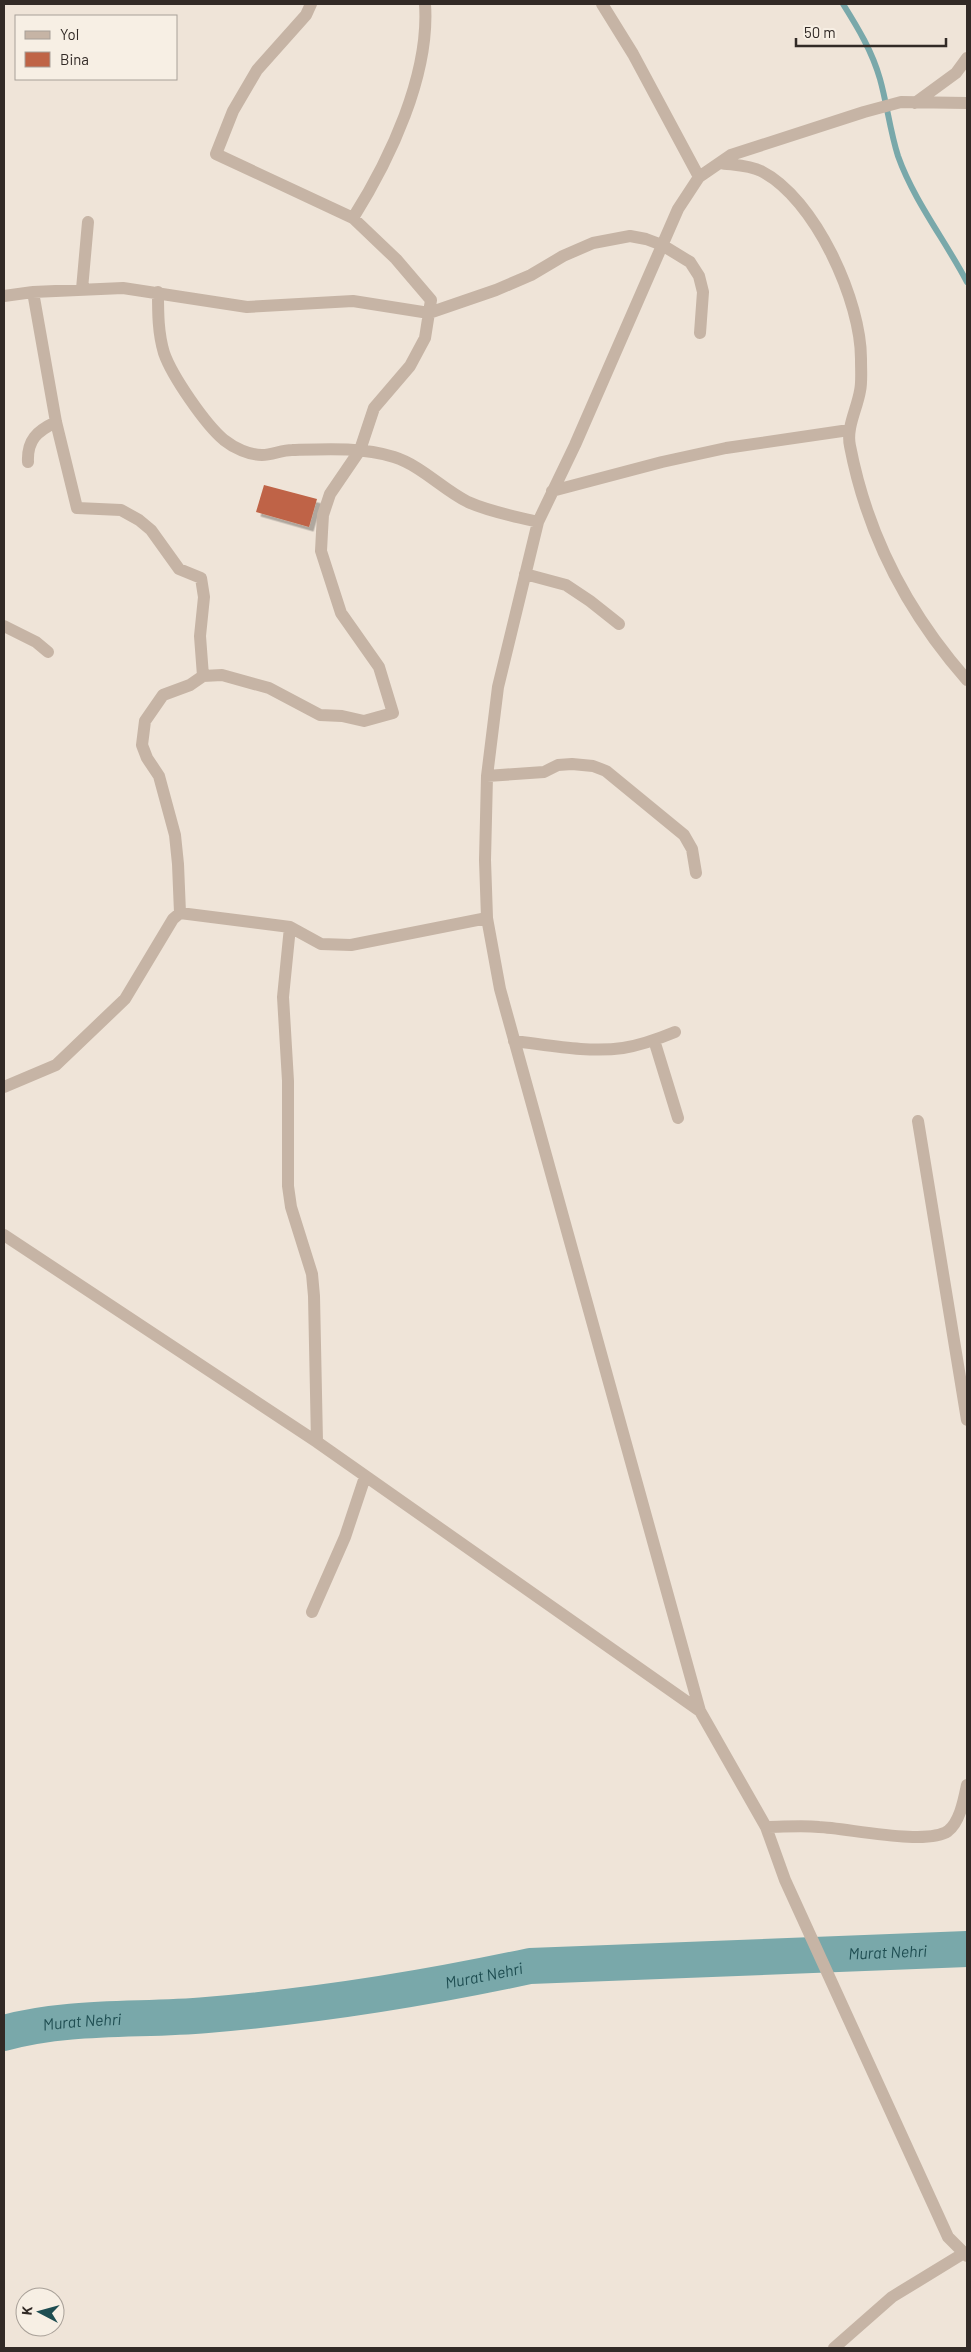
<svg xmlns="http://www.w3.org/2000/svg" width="971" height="2352" font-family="Barlow,sans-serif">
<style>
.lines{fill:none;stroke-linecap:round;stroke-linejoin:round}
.stream{stroke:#79a8aa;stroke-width:6}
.river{stroke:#79a8aa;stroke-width:36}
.building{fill:#bf6446;filter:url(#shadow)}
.minor{stroke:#c6b4a5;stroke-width:12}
.labels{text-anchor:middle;stroke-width:5;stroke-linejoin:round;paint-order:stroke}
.water-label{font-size:16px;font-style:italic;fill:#1e4d51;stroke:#f7efe4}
</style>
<defs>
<filter id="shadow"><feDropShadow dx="4.5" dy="4.5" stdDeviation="0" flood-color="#0004"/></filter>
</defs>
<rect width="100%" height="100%" fill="#efe4d8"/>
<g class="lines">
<path class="stream" d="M843 4C858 28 872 51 880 79 887 104 890 131 898 156 914 201 945 240 967 282"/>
<path class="river" id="s1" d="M4 2033C70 2015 139 2021 207 2015 316 2006 423 1989 530 1966L967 1949"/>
</g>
<path class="building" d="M264 485 317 499 309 527 256 512Z"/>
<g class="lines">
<path class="minor" d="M602 4 633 54 699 177
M915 103 956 73 967 58
M720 163C732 165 749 165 761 171 815 198 862 302 861 361 861 371 862 382 860 391 857 409 846 428 850 446 867 534 908 613 967 680
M353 218C390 159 430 75 425 4
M82 289 88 222
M33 292 56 422 77 508 121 510 139 520 151 530 179 569 201 578 204 597 200 636 203 676
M158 292C158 313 158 333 164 353 172 376 205 424 224 440 234 448 249 455 262 455 272 455 282 450 292 450 326 449 362 447 394 457 422 466 442 489 468 502 490 512 514 516 538 522
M4 296 33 292 123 288 247 307 353 301 429 313 496 290 531 275 563 256 593 243 630 236 646 239 662 245 690 262 699 276 703 292 700 333
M28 462C27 440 37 431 56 422
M552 491 662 462 726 448 849 430
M525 574 566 585 590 601 619 624
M4 626 36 642 48 652
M487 776 544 772 558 765 572 764 593 766 606 771 684 835 692 849 696 873
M180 913 178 864 175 835 159 776 147 758 142 745 145 721 163 695 190 685 203 676 222 675 269 688 320 715 342 716 364 721 393 713 379 667 341 613 321 551 322 532 323 515 330 494 360 450 374 408 410 366 425 338 431 300 396 259 353 218 216 154 233 111 257 70 306 15 311 4
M290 927 283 997 288 1081V1186L291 1207 312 1274 314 1296 317 1442
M654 1040 678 1118
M514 1041C549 1045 588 1053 623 1048 642 1045 658 1039 675 1032
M4 1087 56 1065 125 999 173 919 180 913 290 927 321 944 351 945 487 918
M918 1121 967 1420
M4 1235 317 1442 700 1711 766 1827 785 1880 948 2237 967 2256
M312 1612 345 1537 365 1477
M700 1711 500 989 487 918 485 860 487 776 498 687 538 522 575 445 678 209 699 177 731 155 864 112 901 102 967 103
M766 1827C783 1827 802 1825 819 1827 847 1828 927 1846 948 1831 960 1822 964 1799 967 1785
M834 2348 892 2297 964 2253"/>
</g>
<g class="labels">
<g class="water-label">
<text dy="6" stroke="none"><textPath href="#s1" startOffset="889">Murat Nehri</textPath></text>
<text dy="6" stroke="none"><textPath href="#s1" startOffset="484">Murat Nehri</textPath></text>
<text dy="6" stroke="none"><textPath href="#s1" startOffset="79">Murat Nehri</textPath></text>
</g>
</g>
<rect width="971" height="2352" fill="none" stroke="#322a26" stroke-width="10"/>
<rect x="15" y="15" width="162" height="65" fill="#f7efe4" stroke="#a8a098"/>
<rect x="25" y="31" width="25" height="8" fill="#c6b4a5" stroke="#a8a098"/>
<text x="60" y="40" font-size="15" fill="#322a26">Yol</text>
<rect x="25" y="52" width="25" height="15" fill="#bf6446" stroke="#a8a098"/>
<text x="60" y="65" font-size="15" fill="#322a26">Bina</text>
<g transform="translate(40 2312) rotate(276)"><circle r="24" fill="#f7efe4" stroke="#a8a098"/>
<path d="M0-4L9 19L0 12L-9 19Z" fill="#1e4d51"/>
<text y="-8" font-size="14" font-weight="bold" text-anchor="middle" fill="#322a26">K</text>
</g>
<path d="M796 38v8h150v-8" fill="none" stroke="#322a26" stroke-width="2.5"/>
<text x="804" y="38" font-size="15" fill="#322a26" stroke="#f7efe4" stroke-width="4" paint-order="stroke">50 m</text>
</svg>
